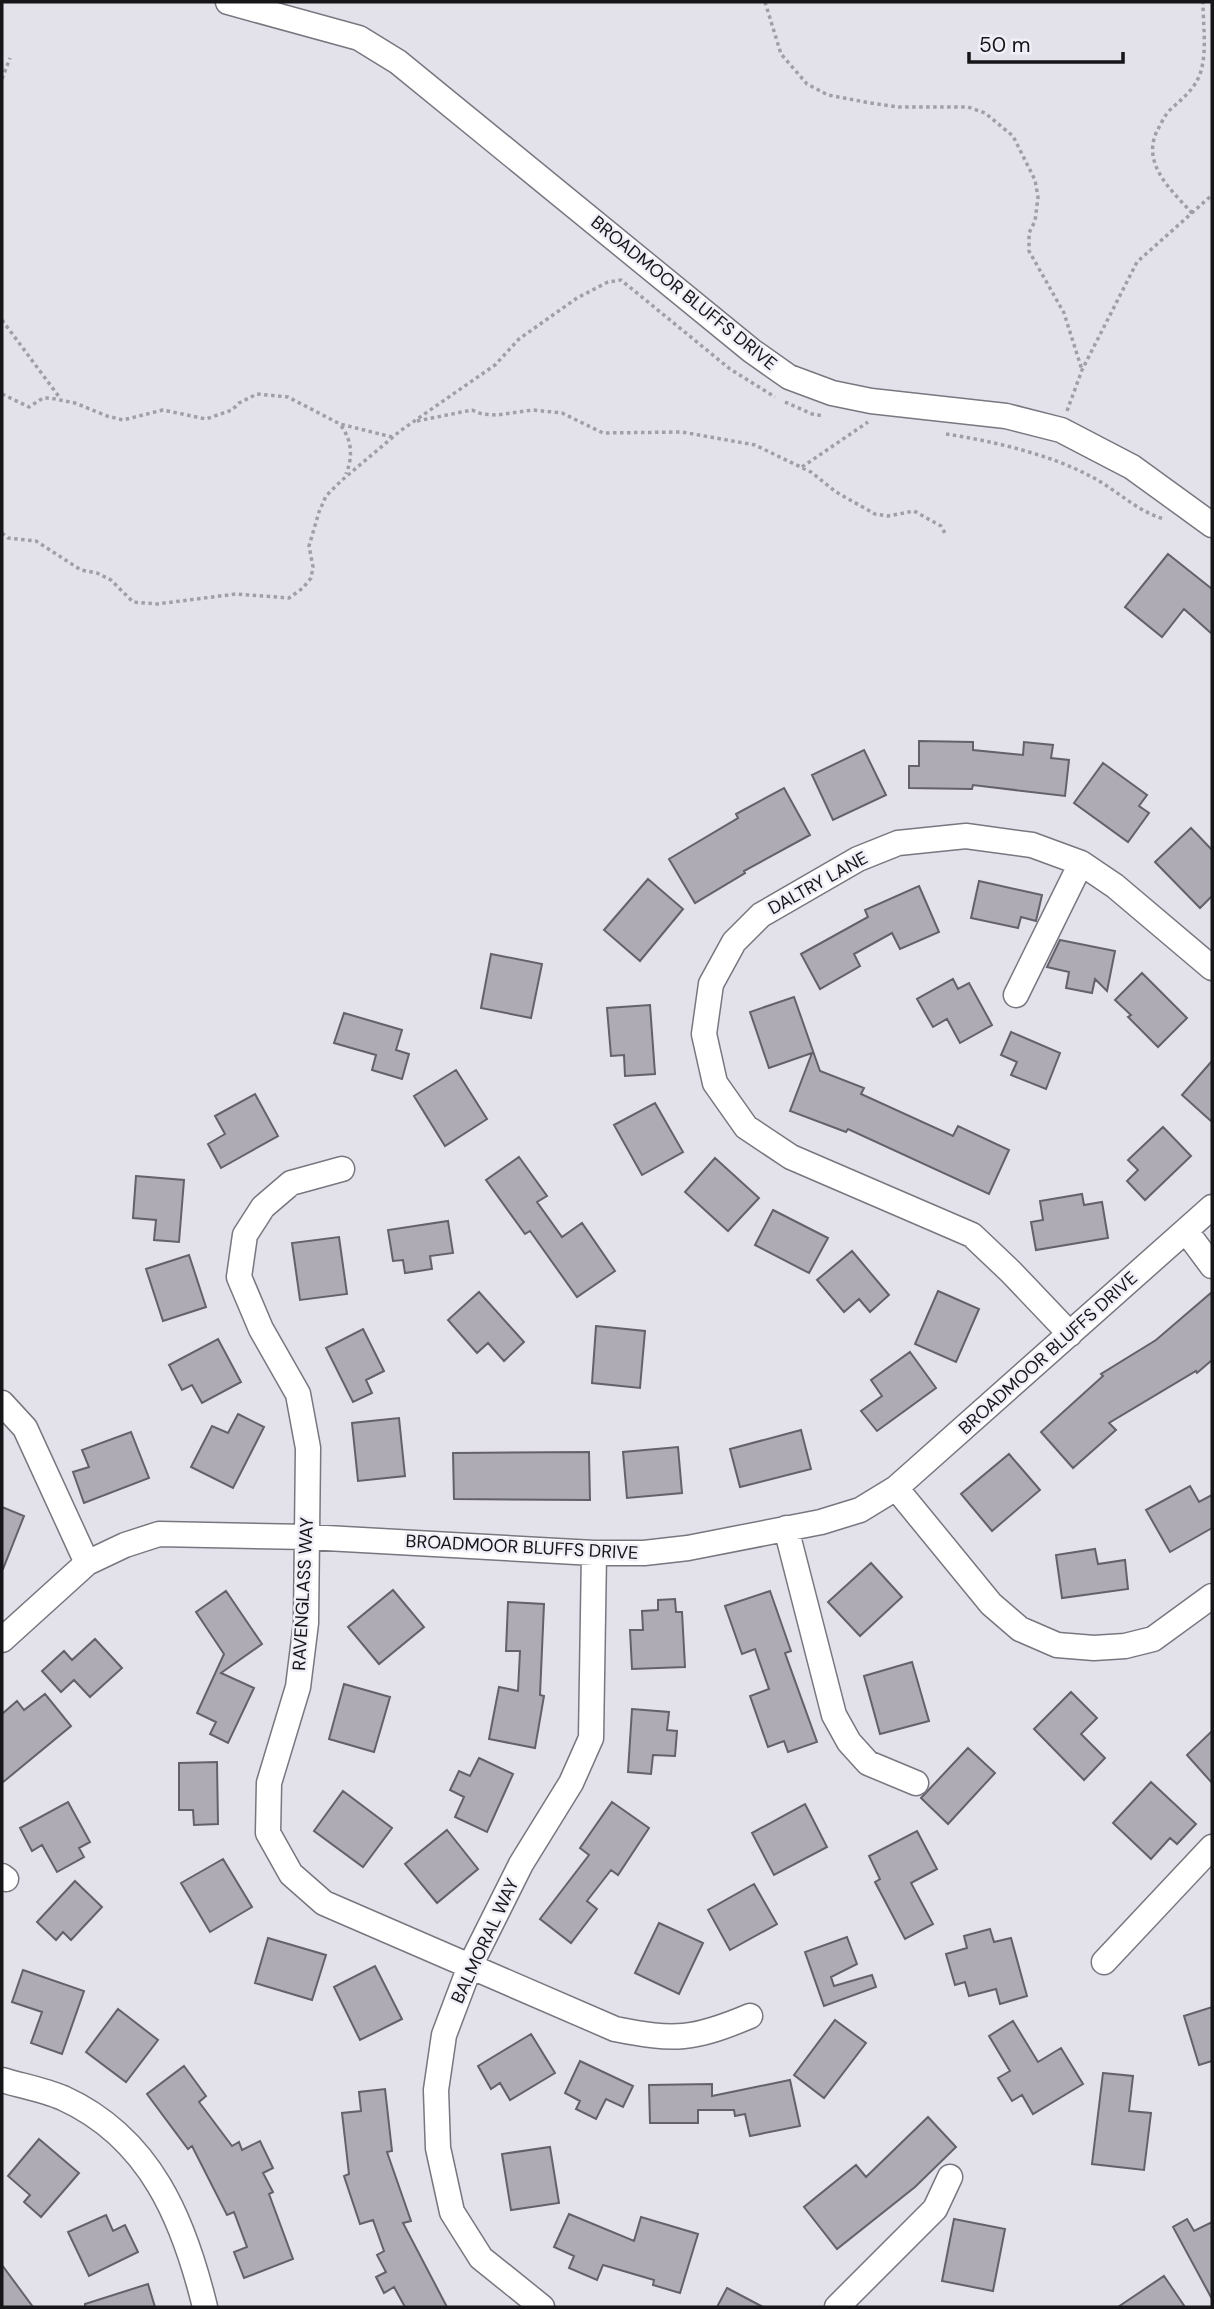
<svg xmlns="http://www.w3.org/2000/svg" width="1214" height="2309" font-family="'DM Sans',sans-serif">
<style>
.building{fill:#aeabb4;stroke:#64616a;stroke-width:2}
.lines{fill:none;stroke-linecap:round;stroke-linejoin:round}
.minor-casing{stroke:#78767f;stroke-width:27}
.path{stroke:#a19fa6;stroke-width:3.5;stroke-dasharray:3.5 3.5;stroke-linecap:butt}
.minor{stroke:#fff;stroke-width:24}
.labels{text-anchor:middle;stroke-width:5;stroke-linejoin:round;paint-order:stroke}
.street-label{font-size:18px;fill:#161518;stroke:#f0eef7}
</style>
<rect width="100%" height="100%" fill="#e3e1ea"/>
<path class="building" d="M1168 554 1212 589V634L1184 609 1162 637 1125 607Z
M919 741 973 742V750L1023 755 1024 742 1053 745 1051 758 1069 760 1065 796 973 785 972 789 909 788V766H919Z
M864 750 886 795 833 820 812 775Z
M1103 763 1147 795 1139 806 1149 813 1128 842 1074 803Z
M784 788 810 835 744 871 745 873 695 903 669 859 738 818 736 814Z
M1191 828 1212 850V896L1200 908 1155 862Z
M648 879 683 909 640 961 604 930Z
M979 881 1042 895 1036 921 1021 917 1018 928 971 918Z
M919 886 939 932 900 949 892 933 854 954 860 966 820 989 801 954 868 917 865 910Z
M1060 940 1115 951 1107 991 1095 979 1092 993 1066 988 1069 972 1047 967Z
M491 954 542 964 531 1018 481 1008Z
M1142 973 1187 1018 1158 1047 1128 1017 1131 1015 1115 1000Z
M953 979 958 989 969 983 992 1025 960 1043 947 1019 933 1027 917 999Z
M794 997 820 1071 864 1088 861 1094 953 1136 958 1126 1009 1150 989 1194 848 1129 846 1132 790 1111 812 1053 769 1068 750 1012Z
M650 1005 655 1074 625 1076 624 1055 611 1056 607 1008Z
M344 1013 402 1030 396 1050 409 1054 402 1079 372 1070 376 1055 334 1043Z
M1011 1032 1060 1053 1046 1089 1011 1075 1017 1062 1001 1055Z
M1212 1061V1122L1182 1095Z
M456 1070 487 1119 445 1146 414 1096Z
M255 1094 278 1136 221 1168 208 1144 225 1134 215 1116Z
M655 1103 683 1152 642 1175 614 1125Z
M1163 1127 1191 1156 1145 1200 1127 1181 1138 1170 1128 1160Z
M519 1157 547 1196 537 1202 562 1237 582 1223 615 1271 577 1297 530 1231 525 1234 486 1180Z
M715 1158 759 1198 728 1231 685 1192Z
M136 1176 184 1180 179 1242 154 1240 156 1220 133 1218Z
M1082 1194 1084 1205 1102 1202 1108 1238 1036 1250 1031 1222 1043 1220 1040 1201Z
M773 1210 828 1238 809 1273 755 1245Z
M448 1221 453 1253 430 1256 432 1269 405 1273 403 1260 393 1261 388 1230Z
M339 1237 347 1294 300 1300 292 1243Z
M852 1251 889 1295 870 1312 859 1299 844 1312 817 1280Z
M189 1255 206 1307 163 1321 146 1269Z
M938 1291 979 1309 956 1362 915 1344Z
M479 1292 524 1342 504 1361 488 1343 477 1353 448 1320Z
M1212 1292V1360L1197 1373 1196 1371 1109 1423 1116 1430 1073 1468 1041 1432 1103 1376 1101 1374 1156 1340Z
M596 1326 645 1331 640 1388 592 1383Z
M363 1329 384 1371 366 1380 372 1393 353 1402 326 1348Z
M218 1339 241 1382 202 1403 192 1385 182 1390 169 1365Z
M910 1352 936 1388 877 1431 861 1411 882 1396 871 1380Z
M238 1414 264 1427 233 1488 191 1467 212 1426 228 1433Z
M399 1418 405 1476 358 1481 352 1423Z
M801 1430 811 1469 740 1487 730 1449Z
M131 1432 149 1478 84 1503 73 1472 89 1467 82 1450Z
M678 1447 682 1493 627 1498 623 1452Z
M589 1452 590 1500 454 1499 453 1453Z
M1009 1454 1040 1490 992 1531 961 1494Z
M1190 1486 1199 1502 1212 1495V1528L1170 1552 1146 1510Z
M2 1507 24 1516 3 1569H2Z
M1095 1549 1098 1564 1125 1560 1128 1589 1062 1598 1056 1555Z
M871 1563 902 1597 860 1636 828 1602Z
M393 1590 424 1627 379 1664 348 1627Z
M226 1591 262 1644 221 1673 254 1688 228 1743 210 1734 216 1722 197 1713 224 1654 196 1612Z
M770 1591 791 1651 785 1653 817 1742 788 1752 784 1741 768 1747 750 1696 769 1689 755 1649 742 1654 725 1606Z
M675 1599 676 1612H682L685 1667 632 1669 630 1630H643L642 1611 658 1610V1600Z
M508 1602 544 1604 540 1695 544 1696 535 1748 489 1739 499 1687 518 1691 520 1651H506Z
M95 1639 122 1668 90 1697 74 1680 61 1692 42 1671 64 1651 72 1660Z
M912 1662 929 1721 880 1734 864 1676Z
M344 1684 390 1697 374 1752 329 1739Z
M1071 1692 1097 1718 1081 1734 1105 1758 1084 1780 1034 1729Z
M45 1694 71 1726 2 1783V1714L17 1701 24 1710Z
M632 1709 669 1712 667 1730 677 1731 675 1756 653 1755 651 1774 628 1772Z
M1212 1731V1783L1187 1755Z
M968 1748 995 1773 948 1824 921 1798Z
M479 1758 513 1774 487 1832 455 1817 464 1797 450 1790 459 1771 470 1776Z
M217 1762 218 1824 194 1825 193 1810H179V1763Z
M1151 1782 1196 1824 1177 1844 1170 1838 1151 1859 1113 1823Z
M343 1791 392 1828 363 1867 314 1831Z
M68 1802 90 1842 79 1848 84 1857 57 1872 42 1845 32 1851 20 1828Z
M612 1802 649 1828 618 1875 611 1870 587 1901 597 1909 571 1943 540 1919 589 1855 580 1848Z
M805 1804 827 1847 774 1875 752 1833Z
M447 1830 478 1869 437 1903 405 1864Z
M917 1831 937 1869 911 1883 933 1924 905 1939 875 1882 880 1879 869 1856Z
M223 1859 252 1907 210 1932 181 1883Z
M75 1881 102 1907 71 1940 63 1932 56 1940 37 1922Z
M754 1884 777 1924 730 1950 708 1910Z
M659 1923 703 1943 679 1994 635 1973Z
M990 1929 994 1942 1011 1938 1027 1996 1000 2004 996 1989 969 1996 965 1982 955 1985 946 1954 967 1948 964 1936Z
M847 1937 857 1964 831 1977 834 1986 872 1975 876 1987 824 2006 805 1952Z
M268 1938 326 1955 312 2000 255 1983Z
M375 1966 402 2019 360 2040 334 1987Z
M23 1970 84 1991 62 2054 31 2043 42 2012 12 2002Z
M1212 2007V2061L1199 2065 1184 2016Z
M118 2009 158 2040 126 2082 86 2052Z
M835 2020 866 2043 824 2098 794 2075Z
M1013 2021 1038 2062 1061 2048 1083 2084 1033 2114 1022 2095 1012 2101 998 2078 1010 2071 989 2036Z
M531 2034 555 2073 510 2100 500 2083 491 2089 478 2066Z
M580 2061 633 2086 623 2107 606 2099 596 2119 576 2109 580 2101 565 2093Z
M184 2066 206 2096 199 2102 232 2146 239 2142 242 2150 260 2141 273 2168 263 2173 273 2192 269 2194 293 2259 244 2278 234 2252 247 2247 234 2212 227 2215 192 2146 188 2149 147 2094Z
M1103 2073 1133 2076 1129 2111 1151 2113 1144 2170 1092 2164Z
M790 2080 800 2126 750 2136 745 2114 735 2116 734 2110H698V2123H650L649 2085 712 2084V2096Z
M385 2089 392 2151 387 2152 411 2221 403 2223 447 2307H405L394 2287 384 2293 376 2277 386 2272 377 2255 384 2251 373 2220 360 2224 344 2176 349 2174 342 2113 361 2111 359 2092Z
M928 2117 956 2147 915 2187 837 2249 804 2207 856 2165 866 2177Z
M39 2139 79 2173 41 2217 24 2202 30 2195 8 2176Z
M550 2147 559 2203 511 2210 502 2154Z
M569 2214 634 2241 641 2217 698 2234 680 2293 653 2285 654 2280 603 2265 597 2280 569 2268 574 2256 554 2247Z
M106 2215 113 2231 125 2225 138 2252 89 2276 68 2232Z
M954 2219 1005 2229 993 2291 942 2281Z
M1187 2219 1194 2231 1212 2222V2299L1173 2227Z
M2 2265 33 2307H2Z
M1164 2276 1185 2307H1118Z
M148 2284 155 2307H85V2304Z
M727 2288 763 2307H717Z"/>
<g class="lines">
<defs>
<path id="minor" d="M228 2 359 38 398 62 752 351 789 377 832 393 871 401 1006 416 1061 430 1132 467 1212 525
M1016 995 1081 863
M342 1169 291 1183 263 1207 245 1235 239 1277 261 1329 298 1394 308 1448 306 1623 298 1687 269 1783 268 1833 291 1874 324 1903 615 2029C675 2041 693 2040 750 2016
M1186 1231 1212 1266
M1070 1334 1011 1272 972 1235 791 1157 746 1127 715 1083 704 1034 711 984 734 942 761 915 858 859 898 843 966 836 1032 845 1081 863 1115 886 1212 968
M2 1403 25 1428 87 1563
M896 1488 991 1604 1020 1629 1057 1645 1094 1648 1125 1646 1153 1639 1212 1596
M786 1528 834 1715 849 1742 868 1763 916 1783
M2 1640 87 1563 125 1545 159 1534 308 1537 594 1553H644L688 1548 821 1522 860 1510 896 1488 1212 1207
M2 1876 6 1879
M1104 1962 1212 1847
M2 2080C22 2086 44 2090 63 2098 151 2138 184 2221 205 2307
M542 2307 481 2258 452 2212 438 2148 436 2090 444 2035 470 1966 521 1864 571 1783 591 1738 594 1553
M837 2307 935 2209 950 2177"/>
</defs>
<use href="#minor" class="minor-casing"/>
<path class="path" d="M765 2 781 54 807 84 828 95 870 103 899 107H968L985 113 1013 136 1035 180 1038 197 1035 221 1029 233V251L1064 313 1082 370
M2 79 10 58
M1192 213C1172 191 1141 164 1157 131 1161 124 1165 114 1171 109 1184 97 1196 88 1201 71 1207 50 1203 24 1203 2
M2 320 60 398
M2 394 29 407 43 398H50L75 403 107 416 123 420 163 410 206 419 232 410 239 403 257 394 288 397 340 424 392 437
M785 402 812 414 824 416
M1067 411 1082 370 1137 262 1212 195
M417 421 472 410 482 414 497 415 533 410 562 413 603 433 682 432 755 445 811 472 836 492 875 514 888 516 914 511 941 526 946 535
M341 426C352 440 353 457 346 474
M946 434C992 441 1049 454 1090 476 1116 489 1136 511 1164 519
M802 467 868 422
M2 533 8 538 36 541 81 570 97 573 111 580 133 602 157 604 236 594 289 598 303 588 311 578 313 567 309 546 319 512 326 496 341 481 400 431 495 365 519 339 577 298 608 282 621 280 730 369 775 397"/>
<use href="#minor" class="minor"/>
</g>
<g class="labels">
<g class="street-label">
<text transform="translate(684 293) rotate(39)" y="6">BROADMOOR BLUFFS DRIVE</text>
<text transform="translate(818 883) rotate(-29)" y="6">DALTRY LANE</text>
<text transform="translate(1048 1353) rotate(-42)" y="6">BROADMOOR BLUFFS DRIVE</text>
<text transform="translate(522 1547) rotate(3)" y="6">BROADMOOR BLUFFS DRIVE</text>
<text transform="translate(303 1594) rotate(-87)" y="6">RAVENGLASS WAY</text>
<text transform="translate(485 1941) rotate(-65)" y="6">BALMORAL WAY</text>
</g>
</g>
<rect width="1214" height="2309" fill="none" stroke="#161518" stroke-width="7"/>
<path d="M969 52v10h154v-10" fill="none" stroke="#161518" stroke-width="3.5"/>
<text x="979" y="52" font-size="21" fill="#161518" stroke="#f0eef7" stroke-width="5" paint-order="stroke">50 m</text>
</svg>
